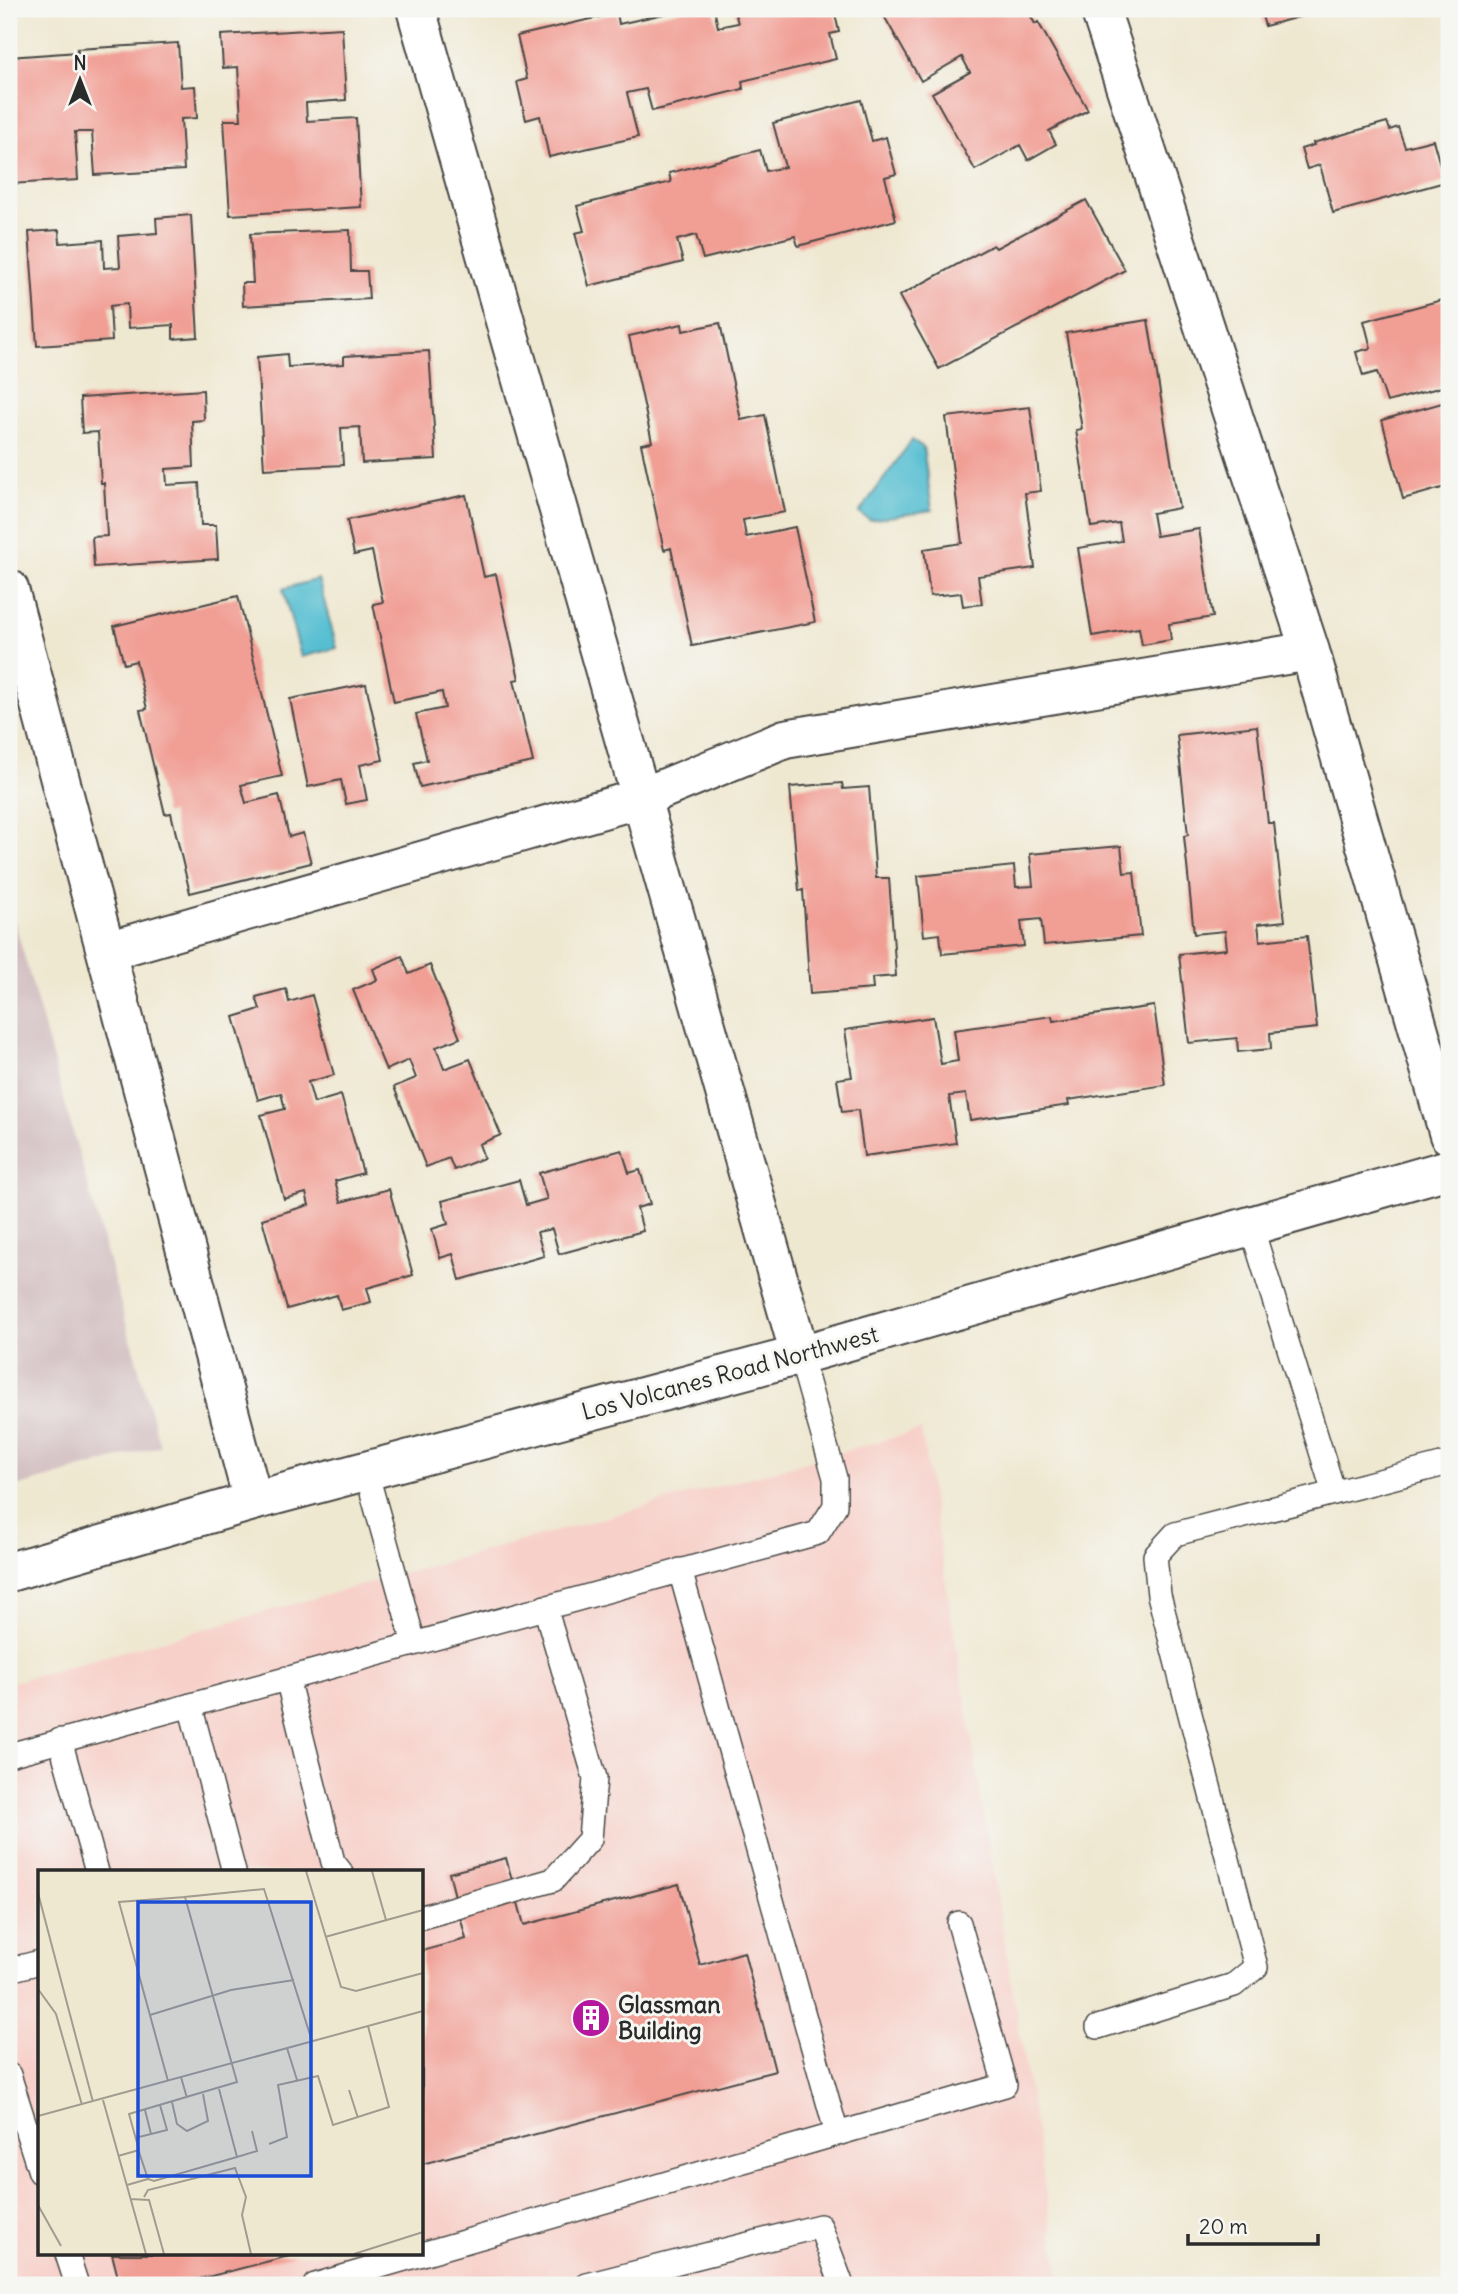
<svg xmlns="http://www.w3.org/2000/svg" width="1458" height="2294" font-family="Delius,sans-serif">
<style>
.built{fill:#f7d0c9;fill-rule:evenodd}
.industrial{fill:#d2bec1}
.water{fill:#54bed1;stroke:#40747e;stroke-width:2}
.building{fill:#f19e94}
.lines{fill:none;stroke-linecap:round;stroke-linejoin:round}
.service-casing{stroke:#484744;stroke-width:26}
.minor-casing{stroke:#484744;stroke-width:42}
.tertiary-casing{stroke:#484744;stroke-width:42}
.service{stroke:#fff;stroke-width:23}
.minor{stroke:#fff;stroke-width:38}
.tertiary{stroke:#fff;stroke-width:38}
.labels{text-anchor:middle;stroke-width:6;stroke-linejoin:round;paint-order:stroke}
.street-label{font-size:23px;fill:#2b2b2b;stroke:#f6f6f2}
.poi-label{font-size:23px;font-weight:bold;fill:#2b2b2b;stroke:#f6f6f2;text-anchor:start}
.inset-road{fill:none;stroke:#a19c8f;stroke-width:2}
.view{fill:#1d4ed8;fill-opacity:0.15;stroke:#1d4ed8;stroke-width:3.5}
.inset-edge{fill:none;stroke:#2b2b2b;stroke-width:3.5}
</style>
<rect width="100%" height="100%" fill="#f6f6f2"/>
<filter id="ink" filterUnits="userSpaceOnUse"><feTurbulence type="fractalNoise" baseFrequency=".0143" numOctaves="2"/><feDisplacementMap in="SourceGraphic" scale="14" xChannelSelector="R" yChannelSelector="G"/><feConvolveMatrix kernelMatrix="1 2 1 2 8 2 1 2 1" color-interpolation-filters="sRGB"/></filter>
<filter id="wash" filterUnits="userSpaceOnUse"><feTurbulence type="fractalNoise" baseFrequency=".00686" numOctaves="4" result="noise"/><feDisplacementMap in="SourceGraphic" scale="28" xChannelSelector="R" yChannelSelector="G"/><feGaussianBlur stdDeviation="1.57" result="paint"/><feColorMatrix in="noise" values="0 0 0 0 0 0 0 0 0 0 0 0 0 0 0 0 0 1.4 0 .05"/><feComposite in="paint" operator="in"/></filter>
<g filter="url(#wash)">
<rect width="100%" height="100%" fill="#efe8d1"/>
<path class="built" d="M921 1430 1061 2285H9V1683ZM40 1872H422V2254H40Z"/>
<path class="industrial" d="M9 901 160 1446 9 1489Z"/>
<path class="water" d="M912 440 923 447 932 510 870 520 859 513Z
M318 579 337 648 301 657 283 589Z"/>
<g id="blocks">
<path class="building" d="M686 9H714L718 27 738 23 734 9H834L839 32 830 34 836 59 742 81 743 89 652 111 646 89 627 93 638 137 549 157 540 116 526 120 517 82 527 79 517 36 617 13 619 24Z
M880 9H1027L1035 24 1038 22 1088 110 1049 131 1056 144 1028 160 1020 145 975 170 932 93 970 72 962 57 921 81Z
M1260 9H1325V10L1265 26Z
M342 28 346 100 306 103 307 121 356 118 361 207 230 215 224 120H241L238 67 223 68 221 35Z
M178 43 181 87 195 86 197 118 181 119 184 170 95 175 92 132H75L78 180 9 184V57L78 52 77 49Z
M861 100 872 141 886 137 896 174 885 177 896 220 798 246 795 236 703 259 696 235 677 240 683 262 589 286 575 233 584 231 577 206 671 182 669 173 760 150 766 171 785 167 773 123Z
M1387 122 1390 130 1398 127 1405 147 1433 140 1445 182 1333 213 1320 165 1307 169 1301 149 1314 145 1313 143Z
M1086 200 1125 270 939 369 899 296 993 245 996 248Z
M191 215 198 337 173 339V325L128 328 127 304 110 306 112 341 37 346 29 232 59 230 60 243 103 240 104 268 120 267 118 236 157 233 156 218Z
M350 230 351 271H367L369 299 243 306 242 283H253L250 234Z
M1449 298V345L1447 346 1449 385 1387 402 1377 372 1363 376 1356 352 1371 348 1364 321Z
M1148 320 1179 508 1152 513 1156 536 1199 529 1213 617 1169 624 1171 640 1142 645 1139 628 1092 636 1078 548 1122 541 1119 523 1091 527 1076 430 1082 429 1066 333Z
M720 323 741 420 765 415 785 512 743 520 746 537 795 527 815 622 692 646 671 548 664 550 641 444 652 442 629 336 682 324 683 331Z
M429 351 436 459 362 463 360 427 341 428 343 465 264 469 257 357 287 354 288 367 344 364V356Z
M203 390 204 420 192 421 194 467 166 469 167 485 199 483 201 525H216L218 559 94 567 92 537 107 536 104 483H101L98 432 82 433 80 398Z
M1449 401V486L1403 499 1382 420Z
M1030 407 1041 491 1025 493 1035 568 978 576 982 604 963 606 961 593 930 596 924 549 962 543 946 417Z
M466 495 484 577 496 574 519 679 514 680 533 762 420 787 414 763 427 760 416 714 445 708 442 692 394 702 373 604 383 602 372 551 354 555 347 520Z
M238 596 282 776 241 785 246 803 279 795 289 837 303 833 311 863 190 893 171 813 165 814 140 710 147 709 136 661 124 664 114 626Z
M366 684 383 760 360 765 367 800 346 804 341 780 308 787 290 699Z
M1257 726 1268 823H1274L1285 921 1258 924 1260 941 1307 936 1317 1028 1270 1033 1271 1049 1238 1052 1237 1038 1189 1043 1179 954 1227 949 1225 931 1194 934 1184 836 1188 835 1177 735Z
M842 783 843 789 869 787 876 878H889L896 976 872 978 873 989 810 994 803 890 799 891 790 787Z
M1121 846 1124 873 1134 872 1141 936 1044 945 1041 919 1021 921 1024 946 942 954 940 934 924 936 918 876 1014 866 1016 887 1033 886 1030 854Z
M402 956 409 974 430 965 460 1038 436 1047 444 1069 470 1059 501 1135 479 1144 484 1158 454 1170 449 1158 426 1167 394 1087 416 1078 409 1060 386 1070 353 990 377 980 373 969Z
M286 989 289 1002 312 995 334 1075 308 1082 314 1103 341 1095 363 1173 335 1181 341 1202 389 1189 413 1275 367 1288 371 1302 341 1310 337 1295 287 1309 262 1219 309 1205 306 1193 284 1199 261 1115 285 1109 281 1093 258 1100 234 1017 260 1009 256 997Z
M1154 1006 1165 1085 1068 1100 1069 1105 970 1120 966 1094 949 1096 956 1143 864 1156 858 1110 842 1112 837 1079 852 1077 845 1030 933 1017 941 1064 958 1061 954 1030 1052 1016 1053 1021Z
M622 1150 629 1173 640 1170 650 1204 637 1208 643 1231 559 1254 552 1229 537 1232 544 1256 460 1280 453 1254 440 1258 432 1229 448 1224 442 1201 519 1180 526 1205 547 1199 539 1173Z
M506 1858 524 1925 679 1884 700 1965 744 1952 775 2071 422 2164V1951L466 1939 449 1873Z
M112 2254H293V2255L176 2285H120Z"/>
</g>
</g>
<g filter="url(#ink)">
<use href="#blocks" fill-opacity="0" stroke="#484744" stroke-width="2"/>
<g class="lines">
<defs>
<path id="service" d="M1251 1226 1334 1493
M366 1471 414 1643
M680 1570 837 2134 1005 2085 959 1923
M287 1678 333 1862 341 1872
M190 1705 234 1872
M60 1740 97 1872
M9 1755 818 1533 835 1506V1478L800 1355
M422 1917 553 1880 590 1839 595 1778 545 1607
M9 1970 40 1962
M1098 2027 1234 1985 1256 1967 1159 1595 1155 1556 1175 1534 1449 1463
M9 2075 40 2172
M67 2254 77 2285
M315 2285 837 2134
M587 2285 820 2226 842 2285"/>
<path id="minor" d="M416 9 800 1355
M1100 9 1310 651 1449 1135
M9 589 253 1501
M107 951 641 798 785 739 1310 651"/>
<path id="tertiary" d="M9 1572 253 1501 800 1355 1449 1169"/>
</defs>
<use href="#service" class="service-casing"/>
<use href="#minor" class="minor-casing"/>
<use href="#tertiary" class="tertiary-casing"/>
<use href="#service" class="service"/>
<use href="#minor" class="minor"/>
<use href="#tertiary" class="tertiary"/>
</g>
</g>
<defs>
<symbol id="building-disc" viewBox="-11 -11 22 22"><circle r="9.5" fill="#b5179e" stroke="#f6f6f2"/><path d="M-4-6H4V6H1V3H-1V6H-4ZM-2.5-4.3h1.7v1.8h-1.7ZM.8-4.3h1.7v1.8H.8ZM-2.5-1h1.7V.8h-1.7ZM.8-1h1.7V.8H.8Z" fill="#fff"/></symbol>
</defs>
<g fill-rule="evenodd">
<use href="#building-disc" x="569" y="1996" width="44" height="44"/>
</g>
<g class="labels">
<g class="street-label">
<text transform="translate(730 1373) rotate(-15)" y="8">Los Volcanes Road Northwest</text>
</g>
<g class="poi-label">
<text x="618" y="2013">Glassman<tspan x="618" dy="26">Building</tspan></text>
</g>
</g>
<g transform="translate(38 1870)">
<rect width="385" height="385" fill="#efe8d1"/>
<path class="inset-road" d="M268 1 303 117 318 121 385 103M334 1 348 50M0 23 55 232M287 67 385 40M0 119 18 144 44 235M112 145 193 120 256 110M249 178 259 210M143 207 149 228M130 211 81 32 147 27M181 219 199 287 219 281 214 261M311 220 320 248M65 230 108 384M134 232 139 254 149 261 170 251 165 224M107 240 113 264M0 246 385 141M97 268 129 260 122 235M231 274 249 267 240 215 280 206 295 255 351 237 330 156M100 279 110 309 116 311 199 287M80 286 101 280 91 244 199 212 147 27 226 19 274 171M89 315 110 309M106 327 110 320 197 298 208 327 204 345 213 384M92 329 111 330 126 384M0 335 23 376M316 384 385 362"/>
<path class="view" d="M100 32H273V306H100Z"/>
<rect width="385" height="385" class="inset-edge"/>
</g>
<rect width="1458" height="2294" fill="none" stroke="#f6f6f2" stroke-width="35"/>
<g transform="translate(80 80)" stroke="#f6f6f2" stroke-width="5" paint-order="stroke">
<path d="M0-5L12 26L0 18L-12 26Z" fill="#2b2b2b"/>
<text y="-10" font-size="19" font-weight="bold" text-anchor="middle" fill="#2b2b2b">N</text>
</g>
<path d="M1188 2234v10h130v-10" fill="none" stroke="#2b2b2b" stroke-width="3.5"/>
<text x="1199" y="2234" font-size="21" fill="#2b2b2b" stroke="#f6f6f2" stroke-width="5" paint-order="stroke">20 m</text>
</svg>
